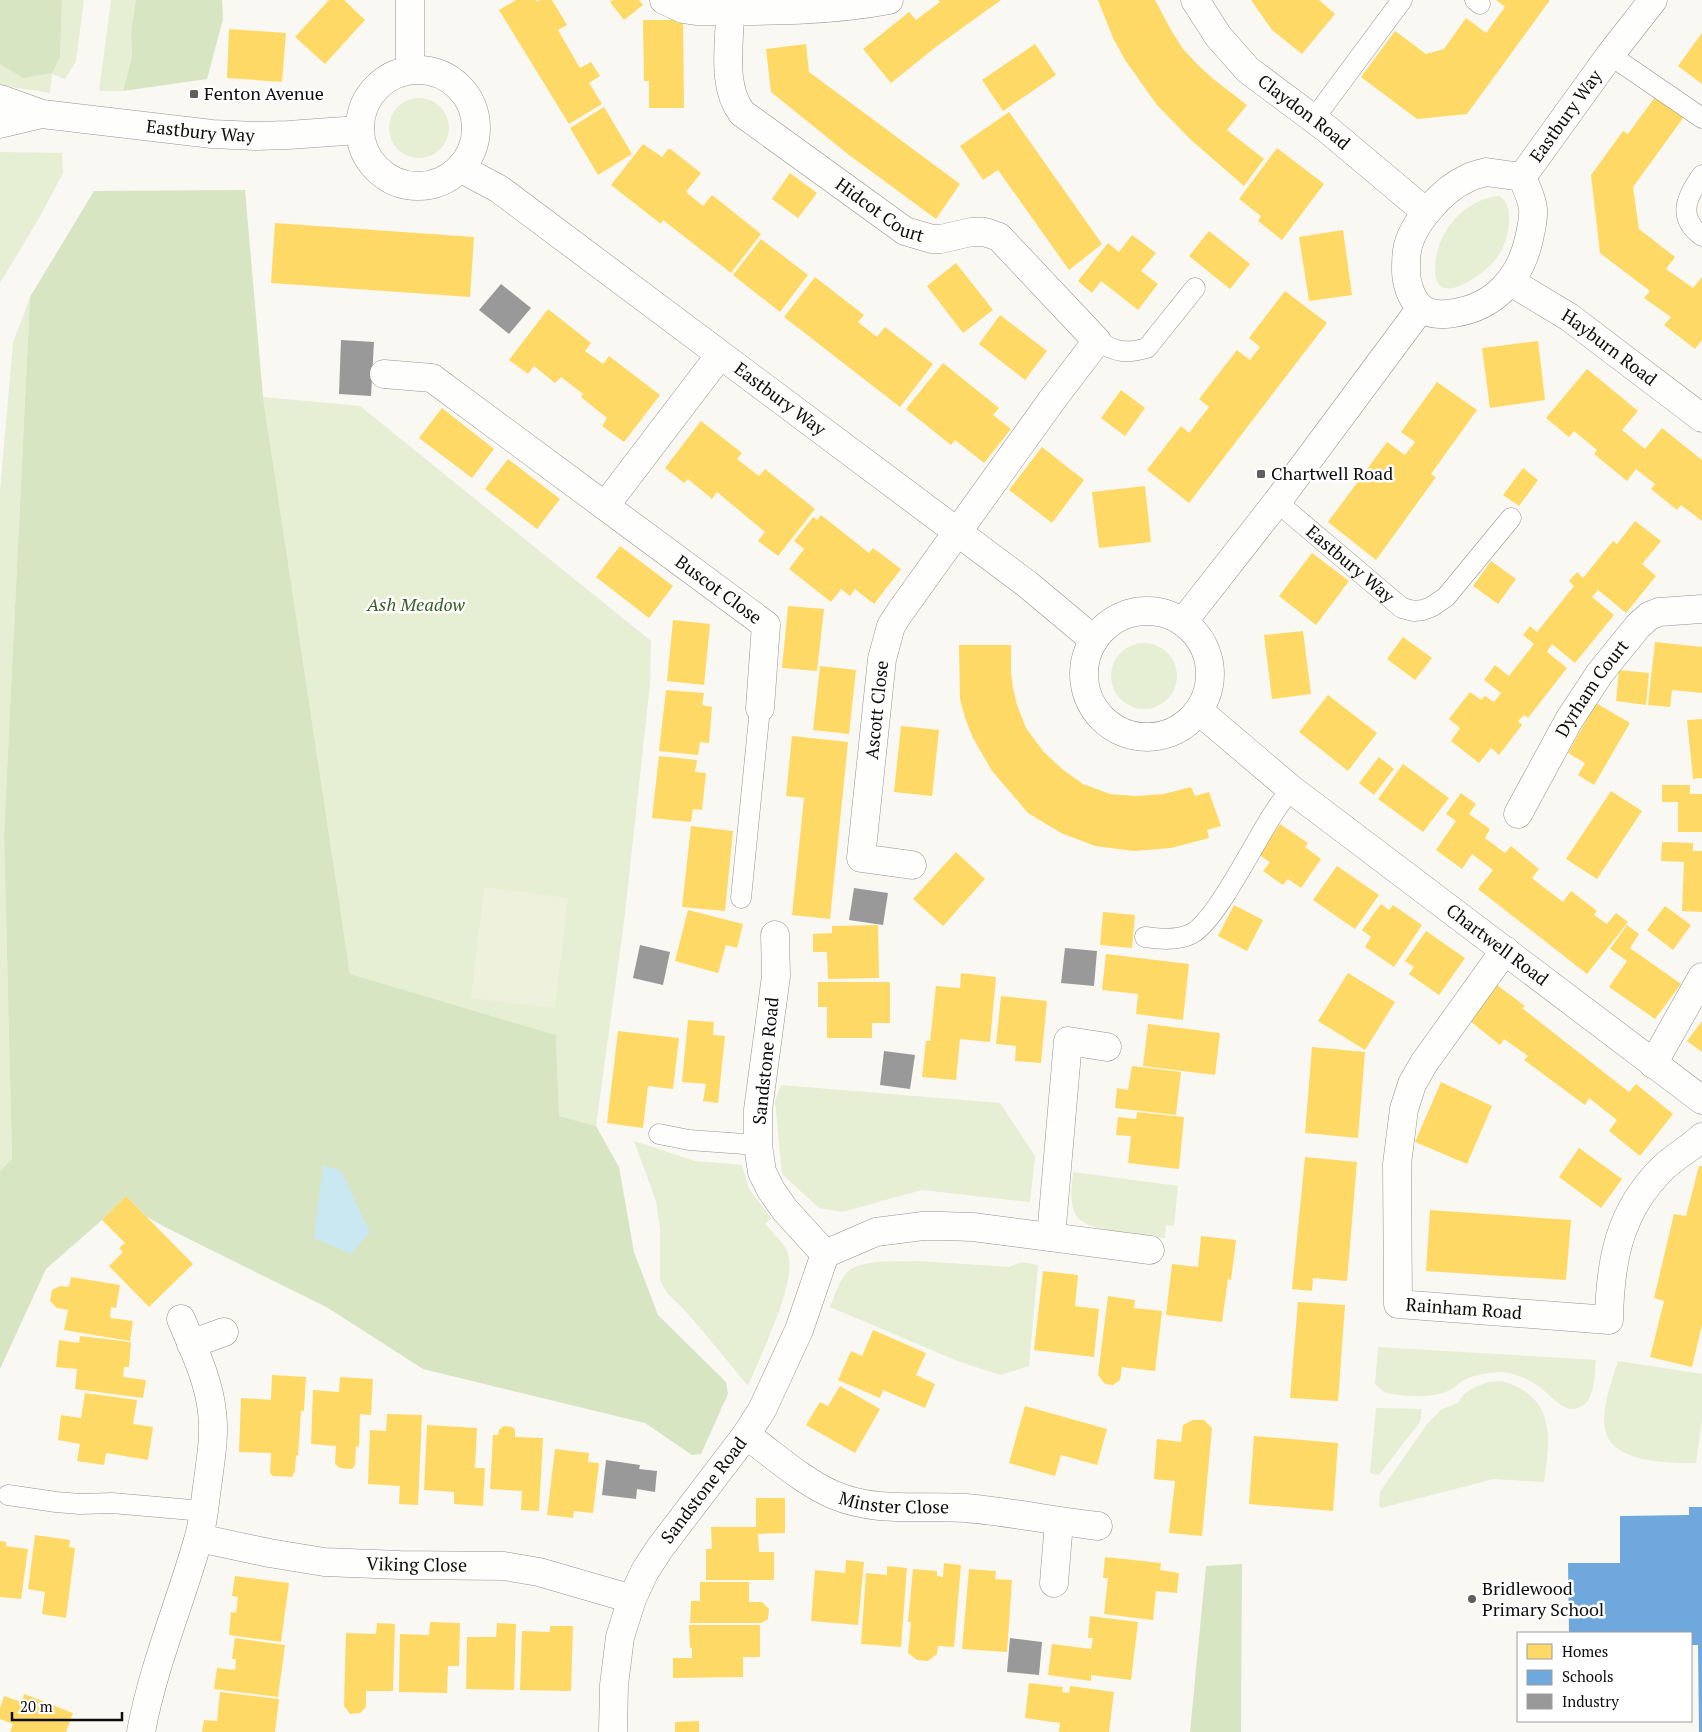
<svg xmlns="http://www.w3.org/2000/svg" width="1702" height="1732" font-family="'PT Serif',serif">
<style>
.green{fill:#e6eed3}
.forest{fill:#d7e5c2}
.pitch{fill:#eef2dd}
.water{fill:#cae8f1}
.homes{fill:#ffd966}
.schools{fill:#6fa8dc}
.industry{fill:#999}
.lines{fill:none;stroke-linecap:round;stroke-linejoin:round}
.lane-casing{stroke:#949390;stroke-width:21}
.street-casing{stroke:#949390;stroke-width:29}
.lane{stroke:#fefefd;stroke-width:20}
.street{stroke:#fefefd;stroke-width:28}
.poi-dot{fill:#605f5d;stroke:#fff;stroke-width:2}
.labels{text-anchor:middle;stroke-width:5;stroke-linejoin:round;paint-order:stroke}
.poi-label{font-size:18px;fill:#0d0d0d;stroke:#fff;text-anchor:start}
.street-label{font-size:18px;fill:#0d0d0d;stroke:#fff}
.park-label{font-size:18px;font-style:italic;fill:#355f22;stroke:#fff}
</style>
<rect width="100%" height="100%" fill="#faf8f2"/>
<path class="green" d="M62 0H84L76 61 65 79 52 74 50 93 0 85V64L23 78 60 57Z
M111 0H136L131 31 132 57 123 91H99Z
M389 128a30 30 0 1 1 60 0a30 30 0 1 1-60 0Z
M0 152 62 153 63 173 39 218 0 283Z
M1499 196C1507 201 1508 207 1509 215 1510 231 1505 247 1496 259 1488 270 1447 303 1437 281 1434 274 1435 266 1436 258 1441 227 1467 199 1499 196Z
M30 297 4 834 12 1160 0 1171V491L13 343Z
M263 397 360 406 651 641 650 684 624 922 596 1126 559 1116 556 1035 350 974Z
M1111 676a33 33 0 1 1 66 0a33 33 0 1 1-66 0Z
M781 1085 1000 1103 1035 1156 1030 1202 922 1190 842 1212 819 1208 782 1174 775 1101Z
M634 1141 695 1161 742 1165 749 1189 771 1218 765 1224C772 1232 782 1241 787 1251 800 1278 759 1358 748 1386 728 1362 709 1338 688 1314 678 1302 665 1295 660 1279V1228L656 1201Z
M1073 1172 1178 1186 1174 1226 1166 1225 1165 1238C1146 1235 1090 1232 1078 1218 1068 1206 1072 1186 1073 1172Z
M919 1261 1008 1267 1022 1262 1038 1265 1029 1366 1001 1375 960 1362 830 1307C835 1296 839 1278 850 1270 866 1259 899 1262 919 1261Z
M1378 1347 1596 1360C1594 1375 1596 1402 1578 1408 1563 1414 1548 1392 1537 1385 1525 1377 1511 1372 1497 1372 1486 1373 1474 1375 1464 1380 1458 1383 1454 1389 1448 1391 1433 1398 1404 1397 1387 1393 1383 1392 1379 1387 1375 1384Z
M1618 1361 1702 1374V1420L1696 1463C1671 1463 1611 1464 1605 1429 1601 1407 1612 1382 1618 1361Z
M1502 1381C1555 1397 1551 1436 1544 1482L1494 1479 1381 1508 1379 1505 1380 1492 1427 1424 1442 1409 1458 1403 1465 1393 1477 1386 1489 1382Z
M1376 1408 1422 1409 1420 1422 1379 1475 1370 1473Z"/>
<path class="forest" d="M0 0H62L60 57 52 73 23 78 0 64Z
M136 0H222L223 19 207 79 123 91 132 57 131 31Z
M245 190 263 397 350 974 556 1035 559 1116 596 1126 619 1167 634 1252 658 1315 726 1382 728 1394 701 1454 692 1455 645 1423 423 1369 328 1308 163 1226 147 1217 126 1196 102 1220 46 1269 0 1369V1171L12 1159 4 834 30 297 94 191Z
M1242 1564 1241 1732H1190L1206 1566Z"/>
<path class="pitch" d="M484 887 568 898 555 1008 471 998Z"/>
<path class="water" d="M323 1165 341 1171 370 1232 351 1254 314 1238Z"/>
<path class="homes" d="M329 0H344L365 20 325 64 295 37Z
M516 0H536L537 2 540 0H552L567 25 558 30 580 68 591 62 600 76 589 83 602 104 569 124 499 10Z
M613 0H639L643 5 624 20 610 2Z
M938 0H1001L937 46 891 83 863 49 909 12 916 20 940 2Z
M1098 0H1155L1171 30 1183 49 1197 64 1212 78 1247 105 1227 130 1264 159 1244 186 1190 139 1157 105 1125 60 1113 38Z
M1251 0H1319L1335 14 1302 54 1272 30Z
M1496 0H1550L1467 114 1417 119 1361 77 1395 31 1426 54 1444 49 1466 18 1486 33 1505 7Z
M643 20H683L684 108H649V81H644Z
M229 29 286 33 282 82 227 78Z
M1702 33V84L1678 66Z
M806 44 809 72 960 184 936 219 849 155 771 92 766 49Z
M1035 44 1056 75 1003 111 982 80Z
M1658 93 1686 114 1633 187 1639 229 1675 257 1666 269 1693 288 1702 277V340L1695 349 1664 325 1671 317 1644 298 1650 291 1600 253 1591 175 1623 131 1628 134Z
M604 107 632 154 598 175 570 128Z
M1009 112 1102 244 1069 270 998 170 983 180 960 146Z
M643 144 662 157 669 148 701 173 686 192 703 206 712 195 761 234 731 273 663 220 661 224 611 185Z
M1277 148 1324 184 1282 240 1258 221 1261 216 1239 199Z
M790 173 817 193 798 218 772 199Z
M275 223 474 237 470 297 271 283Z
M1343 230 1352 295 1309 301 1299 237Z
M1209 231 1250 264 1230 289 1189 256Z
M1132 235 1156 253 1141 271 1158 284 1138 310 1101 281 1092 293 1078 281 1108 243 1119 252Z
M761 239 808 275 780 312 733 275Z
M956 263 993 310 963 333 927 286Z
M815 277 864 315 858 322 877 337 885 327 933 364 900 407 784 317Z
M1285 291 1327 323 1189 503 1147 470 1181 426 1189 433 1209 407 1199 399 1237 350 1250 360 1260 347 1249 338Z
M548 309 591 343 585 351 603 364 609 356 660 395 624 442 602 426 607 418 581 397 583 394 561 377 555 383 534 366 528 374 509 360Z
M1000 315 1047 351 1025 380 979 344Z
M1538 341 1545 400 1490 408 1482 348Z
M943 363 999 408 993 415 1011 429 984 463 955 440 951 445 906 409Z
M1587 369 1638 411 1622 430 1645 449 1662 428 1702 460V521L1681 505 1677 510 1651 489 1655 484 1636 469 1627 481 1594 454 1597 450 1574 431 1569 437 1546 418Z
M1437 382 1477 410 1431 474 1436 477 1376 560 1328 522 1387 442 1405 455 1415 442 1401 432Z
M1121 390 1145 408 1125 436 1101 418Z
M442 408 494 449 472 478 419 438Z
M701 421 742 453 737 459 759 476 765 469 815 509 778 556 758 541 765 532 717 492 712 499 688 479 684 483 665 468Z
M1042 447 1084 480 1052 523 1009 490Z
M508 459 560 499 537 529 485 489Z
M1523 468 1538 480 1519 506 1503 495Z
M1145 486 1151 542 1099 548 1092 492Z
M821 515 869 553 873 548 901 569 874 604 855 589 850 596 841 589 831 602 789 569 804 549 794 541 813 517 817 520Z
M1635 521 1661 541 1642 564 1656 576 1626 613 1598 590 1592 597 1614 615 1575 663 1552 644 1547 652 1567 668 1528 718 1524 715 1518 721 1522 725 1499 755 1491 748 1479 763 1451 741 1460 728 1449 719 1470 692 1481 700 1485 696 1494 702 1501 693 1484 680 1495 665 1509 676 1534 644 1523 635 1530 626 1537 632 1574 586 1569 581 1577 572 1583 578 1613 541 1617 544Z
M620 546 673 586 649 618 596 577Z
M1312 553 1349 581 1316 625 1279 596Z
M1491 561 1516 579 1498 604 1473 586Z
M788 606 824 609 817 671 782 668Z
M673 620 710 624 704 685 667 681Z
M1303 631 1311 694 1272 699 1264 635Z
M1403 637 1432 658 1415 680 1387 659Z
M1655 642 1702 647V693L1672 690 1670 707 1648 705Z
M959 645H1011V673L1013 688 1017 705 1026 728 1043 751 1062 769 1083 784 1110 794 1136 796 1164 794 1191 787 1195 796 1209 792 1221 826 1207 830 1209 838 1171 848 1134 851 1095 846 1061 833 1028 813 992 771 973 738 965 718 960 699Z
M820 666 856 670 849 734 813 730Z
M1619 670 1649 673 1646 705 1616 701Z
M666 690 704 693 702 705 712 707 709 743 700 742 698 755 659 751Z
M1328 695 1377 733 1348 771 1299 732Z
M1596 703 1630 723 1594 785 1578 775 1585 763 1568 753Z
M1702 719V778L1693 779 1687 720Z
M901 726 939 730 932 796 894 792Z
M792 736 848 742 830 919 792 915 804 798 786 796Z
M659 756 697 760 695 772 706 773 702 810 693 809 691 822 652 818Z
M1379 757 1394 769 1374 795 1359 783Z
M1403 764 1449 798 1423 832 1378 799Z
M1662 785H1690V794H1702V832H1678V802H1662Z
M1611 791 1642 811 1597 879 1566 859Z
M1461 793 1476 804 1469 814 1490 829 1485 838 1505 853 1511 846 1539 869 1532 878 1538 883 1563 902 1571 891 1597 911 1594 915 1607 924 1616 913 1628 922 1587 974 1478 889 1493 870 1472 854 1462 869 1436 850 1456 821 1446 814Z
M1280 824 1308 843 1305 847 1321 859 1301 888 1288 879 1283 885 1263 871 1270 862 1259 855Z
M691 826 733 831 725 911 682 907Z
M1662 842 1693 843V851H1702V912L1682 911 1684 862 1661 861Z
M956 852 985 879 943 926 913 899Z
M1337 866 1379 895 1355 929 1313 900Z
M1381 904 1389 910 1393 905 1422 925 1394 967 1365 947 1371 937 1362 930Z
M1234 905 1263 920 1247 951 1218 936Z
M1665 906 1691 925 1673 950 1647 930Z
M688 910 743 924 737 948 726 945 718 973 675 961Z
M1103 912 1135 915 1132 948 1100 945Z
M878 925 879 978 828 979 827 952H813V934L832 933V926Z
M1627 925 1639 934 1630 948 1681 984 1655 1019 1609 987 1627 961 1610 949Z
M1426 931 1465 958 1439 995 1409 974 1414 967 1405 961Z
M1106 954 1189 964 1183 1020 1136 1014 1138 994 1102 990Z
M961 973 996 977 990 1042 960 1039 956 1080 922 1077 926 1041H930L936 986 960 988Z
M1348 973 1395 1002 1365 1050 1318 1021Z
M818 982H890V1023H872V1038H827V1007H818Z
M1497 985 1525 1006 1522 1008 1629 1092 1636 1084 1673 1114 1640 1156 1609 1131 1617 1120 1589 1098 1585 1105 1524 1060 1528 1056 1504 1039 1500 1045 1470 1021Z
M1001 996 1047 1001 1041 1063 1015 1061 1016 1046 996 1044Z
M688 1020 714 1022 713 1035 725 1036 718 1103 703 1101 706 1084 682 1082Z
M1702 1021V1052L1687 1041Z
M1148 1024 1220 1033 1215 1075 1143 1066Z
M618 1031 679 1038 673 1089 648 1086 643 1128 607 1123Z
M1312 1047 1365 1052 1358 1138 1305 1133Z
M1132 1066 1181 1072 1176 1115 1115 1108 1117 1088 1128 1090Z
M1441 1082 1492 1106 1467 1164 1415 1142Z
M1137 1112 1184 1117 1179 1169 1128 1163 1131 1136 1116 1135 1118 1117 1136 1119Z
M1579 1148 1622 1179 1601 1208 1559 1177Z
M1305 1157 1357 1162 1347 1281 1313 1278 1312 1291 1292 1289Z
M1699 1166H1702V1325L1692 1367 1650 1357 1664 1301 1654 1298 1674 1214 1686 1216Z
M126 1196 193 1264 149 1307 109 1266 123 1252 119 1248 125 1243 102 1220Z
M1430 1210 1571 1220 1566 1280 1426 1271Z
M1201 1236 1236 1240 1231 1280 1228 1279 1222 1322 1166 1315 1172 1264 1198 1267Z
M1043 1271 1078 1275 1075 1306 1099 1309 1094 1357 1034 1350Z
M71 1277 120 1285 116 1308 111 1307 110 1318 133 1321 130 1341 64 1330 68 1310 57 1308 50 1301 52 1290 60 1286 69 1287Z
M1108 1296 1135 1300 1134 1308 1162 1311 1155 1371 1122 1367 1120 1380 1113 1385 1105 1384 1098 1375Z
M1298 1302 1345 1305 1338 1401 1290 1398Z
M873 1330 926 1353 916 1375 935 1384 925 1408 883 1390 880 1398 838 1380 851 1351 862 1356Z
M80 1336 131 1342 129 1367H124L123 1377 146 1380 143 1398 75 1389 77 1369 56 1367 59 1340 79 1343Z
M272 1375 306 1377 304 1411H301L298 1456 296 1455 295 1471 292 1477 273 1476 270 1473 271 1453 239 1452 241 1398 271 1400Z
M340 1377 373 1379 371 1415 360 1414 359 1447 356 1446 355 1465 352 1469 340 1468 335 1464 336 1446 311 1444 313 1390 339 1392Z
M840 1386 880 1409 855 1453 806 1425 820 1402 828 1406Z
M85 1393 137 1400 133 1424 153 1427 148 1460 106 1453 104 1465 77 1461 80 1444 58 1440 61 1415 81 1418Z
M1025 1406 1107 1429 1097 1465 1061 1455 1055 1476 1009 1463Z
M387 1414 422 1415 418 1505 399 1504 400 1486 368 1484 370 1430 386 1431Z
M1193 1420H1204L1212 1428 1202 1536 1169 1533 1175 1481 1154 1479 1157 1439 1181 1442 1183 1425Z
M427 1425 477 1428 475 1468H485L483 1506 454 1504V1492L424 1490Z
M504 1426 512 1427 515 1430V1437L543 1438 539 1511 521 1510 522 1491 490 1489 493 1435H498L499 1430Z
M1254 1436 1338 1443 1333 1511 1249 1504Z
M555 1449 589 1453 588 1462 599 1463 593 1513 574 1511 573 1518 547 1515Z
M756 1498H785V1533L758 1534 759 1552H774V1580H706V1549H712L711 1527H756Z
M35 1535 70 1540 69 1547 75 1548 66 1618 42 1614 45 1592 28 1589Z
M0 1541 6 1542V1546L28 1549 21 1599 0 1597Z
M1105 1557 1161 1563 1160 1570 1179 1573 1177 1593 1156 1591 1153 1620 1104 1614 1108 1578H1103Z
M846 1560 864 1562 858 1625 811 1621 815 1570 845 1573Z
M944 1563 961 1565 954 1647 938 1646 937 1654 928 1661 917 1660 908 1653 911 1622H908L913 1569 937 1571V1576L943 1577Z
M887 1566 907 1568 901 1647 861 1644 866 1573 887 1575Z
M969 1569 996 1571 995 1579 1012 1580 1007 1652 962 1649Z
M235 1576 289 1583 281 1642 229 1635 231 1612 236 1613 238 1597 232 1596Z
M700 1582H749V1602H762L769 1609 768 1619 761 1623H690L691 1601H700Z
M1090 1616 1138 1622 1131 1680 1091 1675V1681L1048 1675 1052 1644 1091 1649 1093 1638H1088Z
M430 1622 460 1623 459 1666H448L447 1693 399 1692 400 1634 429 1635Z
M377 1623 395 1624 393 1691H366V1707L360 1713 350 1714 344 1706 346 1633 376 1634Z
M497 1623 516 1624 514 1690 466 1689 467 1637H496Z
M689 1625H760V1657H743V1677L673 1678V1658H692V1648H690Z
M550 1626H573L571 1691 520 1690 522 1631 550 1632Z
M235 1638 285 1645 278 1697 214 1689 217 1668 235 1670 236 1659H232Z
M1029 1683 1063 1687 1062 1692 1069 1693 1070 1686 1114 1692 1109 1732H1059L1060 1723 1025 1718Z
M220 1692 279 1699 275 1732H202L204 1720 217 1721Z
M24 1694 73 1713 66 1732H10L13 1724 0 1719V1708L4 1696 22 1702Z
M699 1721V1732H675V1722Z"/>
<path class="schools" d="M1689 1507H1702V1732H1699L1698 1645H1691V1633H1569L1568 1563H1620V1516L1689 1515Z"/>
<path class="industry" d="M501 284 531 308 509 334 479 310Z
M341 340 374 342 371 396 339 394Z
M854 888 888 893 883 925 849 920Z
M640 945 670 952 663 985 633 978Z
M1065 948 1097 951 1094 986 1061 983Z
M884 1051 915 1055 910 1089 880 1085Z
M606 1460 640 1465 639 1469 657 1471 655 1492 637 1489 636 1499 602 1495Z
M1010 1638 1042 1642 1039 1675 1007 1672Z"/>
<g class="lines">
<defs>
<g id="lane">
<path d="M1475 0 1480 4"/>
<path d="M1610 55 1702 118"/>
<path d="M1313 120 1402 0"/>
<path d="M1702 175C1687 196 1676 217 1702 236"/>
<path d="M1097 341C1116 352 1126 354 1147 348L1195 288"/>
<path id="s1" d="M1277 502 1402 608 1414 611 1423 610 1431 607 1446 597 1511 518"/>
<path d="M741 898 760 708"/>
<path d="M1145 937C1159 939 1177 941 1191 934 1216 922 1257 837 1275 811 1280 803 1286 796 1291 789"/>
<path d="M659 1134 689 1140 758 1145"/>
<path d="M8 1495 56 1502 80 1504 112 1503 203 1511"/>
</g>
<g id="street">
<path d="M664 0 683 9 696 11C760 11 826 12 889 0"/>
<path id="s2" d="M1195 0 1218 36 1248 70 1327 129 1426 212"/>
<path id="s3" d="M730 11C730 43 721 86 742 113L905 231 932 239H941L971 232H985L999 237 1097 341 1052 400 900 612 891 626 882 659 861 858 912 865"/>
<path d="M410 70V0"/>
<circle cx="418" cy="128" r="58"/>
<path id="s4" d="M0 99 42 114 212 134 256 136 288 135 359 130"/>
<path d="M0 124 42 114"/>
<path id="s5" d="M460 168 499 189 1027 584 1094 640"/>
<path d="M1486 172 1522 177C1526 187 1532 198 1533 209 1534 218 1531 230 1529 239 1520 279 1494 307 1454 313 1444 315 1429 315 1421 308 1411 299 1406 283 1406 270 1406 264 1406 257 1407 251 1411 224 1443 189 1468 178 1473 175 1480 174 1486 172Z"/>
<path id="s6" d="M1522 177 1610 55 1653 0"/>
<path id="s7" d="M1511 282 1569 317 1702 418"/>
<path d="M384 374 432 378 605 506 720 355"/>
<path id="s8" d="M605 506 766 625 760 708"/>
<circle cx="1147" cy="674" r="63"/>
<path d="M1183 622 1277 502 1421 308"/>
<path id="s9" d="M1199 711 1291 789 1702 1100"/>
<path id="s10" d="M1518 814 1569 720 1600 673 1638 626 1649 616 1659 612 1702 609"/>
<path d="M775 935 776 976 758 1110V1145L762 1172 771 1190 785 1210 825 1254"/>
<path id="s11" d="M1505 950 1424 1063 1412 1084 1404 1109 1397 1164 1398 1304 1609 1320C1610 1261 1619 1211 1663 1168 1675 1156 1690 1149 1702 1137"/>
<path d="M1653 1064 1702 977"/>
<path d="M1051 1237 1068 1041 1107 1047"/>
<path d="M191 1344 224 1332"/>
<path id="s12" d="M746 1435C774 1455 802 1481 834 1495 876 1513 922 1505 966 1508 1010 1512 1054 1521 1098 1526"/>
<path id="s13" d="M199 1538 269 1553 324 1562 400 1565 504 1566 539 1572 632 1599"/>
<path d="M1054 1583 1059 1522"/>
<path d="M141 1732C153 1666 180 1604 198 1540 204 1521 205 1499 208 1480 211 1457 215 1434 212 1412 209 1380 193 1348 181 1319"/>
<path id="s14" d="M613 1732 614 1685 620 1637 632 1599 645 1571 660 1548 746 1435 762 1410 799 1330 825 1254 876 1232 923 1226H942L973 1227 1150 1250"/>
</g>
</defs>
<use href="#lane" class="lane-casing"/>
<use href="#street" class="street-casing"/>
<use href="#lane" class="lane"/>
<use href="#street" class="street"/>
</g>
<g class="poi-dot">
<rect x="189" y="89" width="10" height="10" rx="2.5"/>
<rect x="1256" y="469" width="10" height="10" rx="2.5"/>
<circle cx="1472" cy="1599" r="5"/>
</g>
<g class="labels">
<g class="poi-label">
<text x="204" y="100">Fenton Avenue</text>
<text x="1271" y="480">Chartwell Road</text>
<text x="1482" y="1595">Bridlewood<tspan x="1482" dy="21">Primary School</tspan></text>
</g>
<g class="street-label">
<text dy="6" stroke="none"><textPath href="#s2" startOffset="158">Claydon Road</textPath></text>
<text dy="6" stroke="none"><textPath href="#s6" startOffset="75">Eastbury Way</textPath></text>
<text dy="6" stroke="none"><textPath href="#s4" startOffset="204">Eastbury Way</textPath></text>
<text dy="6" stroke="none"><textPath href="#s3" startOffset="274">Hidcot Court</textPath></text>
<text dy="6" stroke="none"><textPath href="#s7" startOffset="118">Hayburn Road</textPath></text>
<text dy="6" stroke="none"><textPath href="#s5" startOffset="395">Eastbury Way</textPath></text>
<text dy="6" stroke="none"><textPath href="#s1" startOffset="96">Eastbury Way</textPath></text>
<text dy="6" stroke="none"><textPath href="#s8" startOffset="141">Buscot Close</textPath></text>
<text dy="6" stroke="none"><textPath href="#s10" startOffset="146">Dyrham Court</textPath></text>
<text transform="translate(877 710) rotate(-84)" y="6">Ascott Close</text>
<text dy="6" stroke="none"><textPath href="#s9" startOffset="379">Chartwell Road</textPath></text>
<text transform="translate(766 1061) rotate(-84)" y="6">Sandstone Road</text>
<text dy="6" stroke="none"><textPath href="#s11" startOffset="451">Rainham Road</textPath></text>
<text dy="6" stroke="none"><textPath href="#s14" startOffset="266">Sandstone Road</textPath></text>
<text dy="6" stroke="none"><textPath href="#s12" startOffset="168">Minster Close</textPath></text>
<text dy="6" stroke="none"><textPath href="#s13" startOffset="220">Viking Close</textPath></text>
</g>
<g class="park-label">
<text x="416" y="611">Ash Meadow</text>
</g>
</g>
<rect x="1517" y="1632" width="175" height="90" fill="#ffffff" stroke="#9e9e9e"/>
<rect x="1527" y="1644" width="25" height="15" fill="#ffd966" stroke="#9e9e9e"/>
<text x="1562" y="1657" font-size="15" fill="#0d0d0d">Homes</text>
<rect x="1527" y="1670" width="25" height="15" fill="#6fa8dc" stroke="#9e9e9e"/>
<text x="1562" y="1682" font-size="15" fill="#0d0d0d">Schools</text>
<rect x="1527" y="1694" width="25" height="15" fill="#999999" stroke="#9e9e9e"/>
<text x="1562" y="1707" font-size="15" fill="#0d0d0d">Industry</text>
<path d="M12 1712v8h110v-8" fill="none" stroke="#0d0d0d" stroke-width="2.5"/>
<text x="20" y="1712" font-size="15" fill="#0d0d0d" stroke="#ffffff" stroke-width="4" paint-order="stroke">20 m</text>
</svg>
